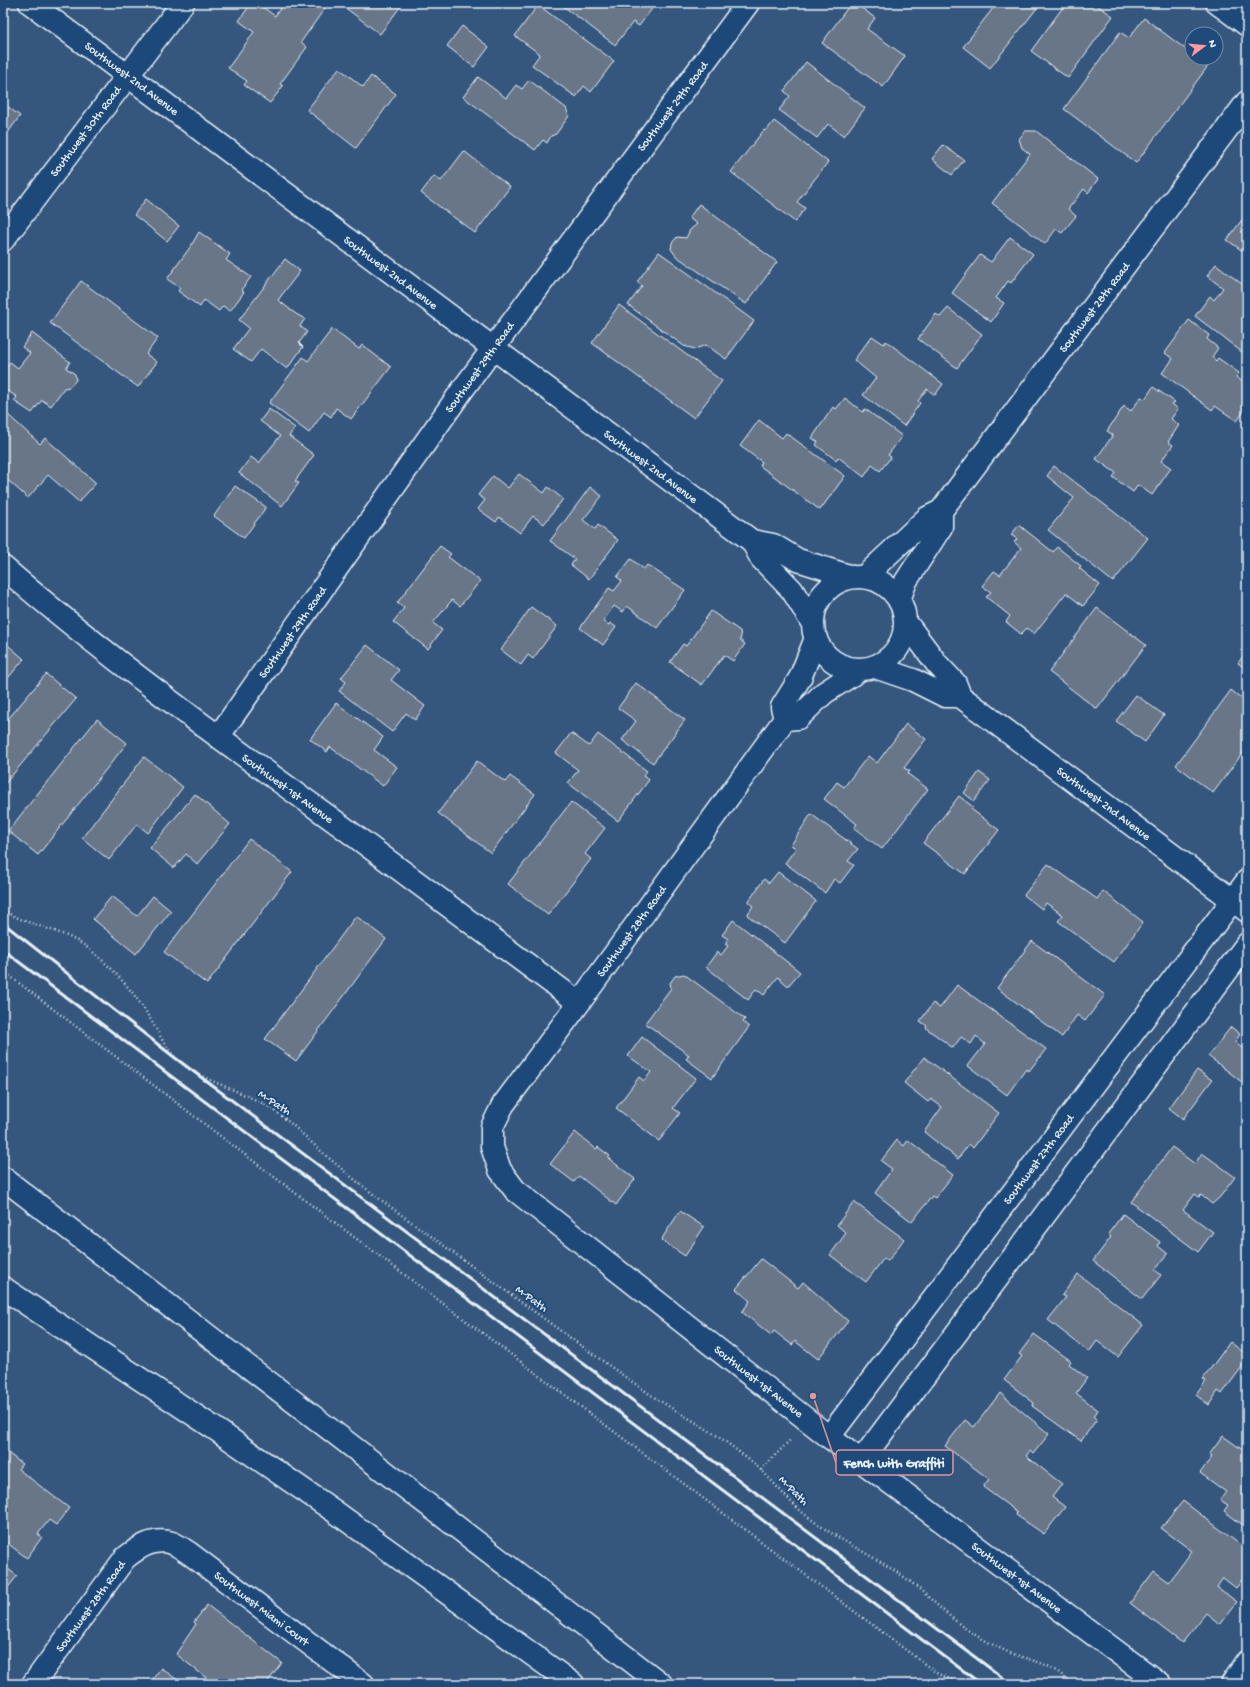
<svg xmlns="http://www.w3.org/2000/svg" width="1250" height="1687" font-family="'Gochi Hand',sans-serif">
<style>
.building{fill:#687688;stroke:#e8f1f8}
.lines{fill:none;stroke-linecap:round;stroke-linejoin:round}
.street-casing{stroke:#e8f1f8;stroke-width:25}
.secondary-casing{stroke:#e8f1f8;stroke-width:25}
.highway-casing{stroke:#e8f1f8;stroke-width:25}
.path{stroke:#e8f1f8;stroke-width:2.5;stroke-dasharray:1 3;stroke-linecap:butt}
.street{stroke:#1f4a7a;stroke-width:22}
.secondary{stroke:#1f4a7a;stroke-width:22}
.highway{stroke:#1f4a7a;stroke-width:22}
.rail{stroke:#e8f1f8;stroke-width:3}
.labels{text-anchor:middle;stroke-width:4;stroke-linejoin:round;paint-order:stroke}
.street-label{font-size:12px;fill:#e8f1f8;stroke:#1f4a7a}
.leader{fill:none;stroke:#e0979a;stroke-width:1.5}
.callout-dot{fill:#e0979a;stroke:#1f4a7a;stroke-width:1.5}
.callout{fill:#1f4a7a;stroke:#e0979a;stroke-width:1.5}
.callout-label{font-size:13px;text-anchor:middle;font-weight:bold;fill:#e8f1f8}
</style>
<rect width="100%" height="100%" fill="#35577e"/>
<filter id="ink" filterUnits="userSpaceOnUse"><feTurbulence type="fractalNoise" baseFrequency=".025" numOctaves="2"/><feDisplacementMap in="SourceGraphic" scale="8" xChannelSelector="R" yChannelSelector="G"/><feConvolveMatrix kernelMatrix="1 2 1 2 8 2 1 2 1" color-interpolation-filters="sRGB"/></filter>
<g filter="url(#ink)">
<path class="building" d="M251 3H257L275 16 284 3H325L327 5 301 42 307 47 280 84 283 86 270 103 244 85 247 81 228 68 254 32 239 21Z
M339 3H403L380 34Z
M565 3H651L654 6 639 26 633 22 615 45 563 6Z
M851 3H855L875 18 867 29 905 56 883 87 822 43Z
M997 3H1041L990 68 963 47Z
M1066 3H1094L1113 16 1068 78 1031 51Z
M538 5 614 61 591 92 584 86 576 97 532 65 540 54 515 36Z
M1144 18 1192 54V58H1198L1208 66 1136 163 1064 109 1120 32 1129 38Z
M462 26 489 47 474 67 447 46Z
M806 62 865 108 844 136 828 124 817 138 779 110 790 96 784 91Z
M339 68 363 87 371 76 396 94 356 148 307 110Z
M478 77 506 98 516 85 522 89 529 80 566 108 569 116 556 134 551 136 547 143 543 140 535 150 463 97Z
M3 103 20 116 4 138 3 137Z
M774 121 828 162 797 202 805 208 795 222 731 172 764 130 766 131Z
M1025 131H1036L1098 179 1088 193 1084 189 1068 209 1076 216 1062 233 1056 229 1045 244 992 203 1030 154 1022 148 1019 139Z
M943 145 964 160 952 175 932 159Z
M464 151 510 187 475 233 421 193 434 176 441 181Z
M146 199 179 226 167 241 134 215Z
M699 204 777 262 746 304 676 256 671 249 672 243 677 237 686 238 690 230 697 224 689 218Z
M1247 213V254L1227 240Z
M199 232 230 254 226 260 251 277 241 290 244 292 230 311 223 306 219 311 204 300 200 307 178 291 180 288 167 279 191 246Z
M1010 237 1033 254 1011 283 1008 281 996 298 1004 303 991 322 952 293 980 255 991 262Z
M659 252 754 321 726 359 706 345 695 349 684 346 628 305 642 286 637 282Z
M285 259 300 271 278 300 296 314 305 319 300 326 307 332 299 343 303 347 287 369 261 349 251 362 233 349 249 328 239 320Z
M1216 264 1247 288V356L1195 316 1210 296 1214 300 1223 288 1207 276Z
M81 281 158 338 146 354 157 362 138 387 50 323Z
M619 305 722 381 694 418 592 343Z
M948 308 982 334 957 368 918 339 936 314 940 317Z
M1189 320 1209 335 1207 339 1218 348 1212 357 1216 361 1218 358 1239 373 1236 377 1247 385V407L1237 421 1215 406 1212 410 1162 373 1173 359 1165 353Z
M332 329 359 349 362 345 391 367 351 419 336 408 331 417 324 412 309 433 269 403 303 357 308 361Z
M32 333 70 362 66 368 75 374 76 380 70 387 64 388 51 406 42 400 32 413 14 401 17 397 3 388V371L10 362 18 368 30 353 22 347Z
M872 336 884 344 886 341 943 384 935 395 927 389 918 401 920 403 904 426 863 395 876 378 854 360Z
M1153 387 1175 402 1172 404 1178 409 1171 419 1179 425 1168 442 1173 445 1161 461 1171 468 1152 495 1138 485 1133 492 1113 477 1116 473 1096 459 1113 435 1107 431 1124 406 1131 411 1141 397 1145 399Z
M845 398 863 412 865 409 902 436 888 455 891 457 880 471 872 465 864 477 838 457 836 460 816 445 818 442 812 438 833 407 836 409Z
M269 409 295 428 289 436 314 455 295 481 299 483 282 506 239 473 251 457 259 463 280 436 260 421Z
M6 413 40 444 45 438 96 483 79 502 48 475 28 498 3 476V416Z
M759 420 782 438 786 433 845 476 820 510 760 466 762 462 740 446Z
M1054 466 1148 538 1113 582 1048 530 1074 498 1047 476Z
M519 474 544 493 548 487 563 499 544 524 533 516 520 533 499 517 496 522 478 509 485 500 478 495 493 476 508 488Z
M235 486 266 507 244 538 214 516Z
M590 487 602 496 583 520 595 529 598 525 618 540 589 579 571 565 575 559 550 541Z
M1019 525 1053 552 1057 547 1081 566 1079 568 1100 585 1083 606 1066 593 1034 634 1027 628 1021 634 1006 622 1010 616 986 597 991 592 982 586 994 571 1000 575 1021 548 1014 542 1017 539 1011 535Z
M440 546 451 554 448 557 480 581 460 606 452 600 433 623 442 630 428 649 393 622 404 608 397 603Z
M631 559 644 569 647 565 685 590 657 628 627 606 623 612 614 606 603 621 609 625 610 623 616 627 603 645 580 628 609 588 614 591 622 581 617 577Z
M531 607 557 626 533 659 528 655 521 665 501 650Z
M1097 608 1146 645 1097 709 1049 672Z
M711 611 740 631 741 637 740 640 745 644 733 661 724 655 702 685 670 662 683 644 686 646Z
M3 641 24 659 3 684Z
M367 645 399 670 391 680 425 706 415 720 406 713 392 732 339 691 346 682 341 678Z
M1247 651V670L1238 663Z
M46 674 76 699 3 786V725Z
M636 683 685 720 653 763 622 740 636 721 618 708Z
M1231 690 1247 703V747L1213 793 1176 765Z
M1136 695 1164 715 1145 742 1116 721Z
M336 703 383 737 374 750 397 767 383 786 330 747 327 752 310 739Z
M97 719 127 743 38 855 8 831Z
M906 724 926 739 904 768 910 771 908 774 928 789 882 849 854 828 857 824 824 799 837 782 844 787 868 756 877 763Z
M571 733 589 746 598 734 647 771 643 776 649 780 618 821 568 783 578 770 556 753Z
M144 757 183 787 148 833 137 824 109 860 82 838Z
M477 761 505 782 510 776 535 794 491 853 438 813Z
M979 772 990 780 974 801 964 793Z
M195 794 230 824 197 864 186 854 174 868 150 848Z
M959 796 973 807 971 809 999 830 965 874 923 843Z
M571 802 605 828 585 854 591 859 548 915 508 884Z
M811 814 858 849 848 861 854 865 840 883 834 879 825 893 785 863 796 848 791 845Z
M249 839 292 872 207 984 164 952Z
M1048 864 1097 899 1103 891 1143 922 1114 962 1058 921 1063 915 1046 903 1042 909 1024 895Z
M778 872 816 901 785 943 747 915 753 906 748 902 764 879 769 883Z
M112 896 137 916 153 896 171 911 136 954 93 919Z
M356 916 386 939 296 1061 265 1039Z
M733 920 800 972 788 986 778 977 764 995 756 989 748 1000 706 967 717 952 721 955 728 946 725 944 728 939 722 935Z
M1032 941 1105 995 1085 1021 1077 1015 1062 1037 997 988Z
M684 974 745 1019 743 1022 749 1027 712 1078 686 1059 689 1055 645 1023 671 988 670 983 675 976Z
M957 985 1046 1049 1029 1071 1026 1069 1007 1095 968 1066 985 1044 976 1036 971 1044 961 1037 953 1048 926 1028 927 1026 920 1021 933 1003 940 1008Z
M1231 1027 1240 1034 1235 1042 1244 1050 1247 1046V1086L1208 1056Z
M642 1037 696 1078 673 1108 680 1113 659 1141 616 1108 639 1077 644 1081 651 1072 628 1056Z
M924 1057 999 1113 973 1148 969 1144 958 1159 924 1132 942 1107 931 1099 928 1102 904 1083Z
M1197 1070 1212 1080 1183 1119 1169 1108Z
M575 1132 596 1149 598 1147 610 1156 608 1158 635 1179 616 1205 579 1176 574 1182 550 1164Z
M897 1140 904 1146 908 1140 953 1175 935 1198 932 1196 912 1222 875 1193 892 1169 881 1161Z
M1172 1147 1195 1164 1202 1153 1235 1177 1220 1197 1212 1204 1201 1195 1199 1197 1195 1194 1183 1210 1213 1232 1198 1252 1131 1202Z
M854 1202 904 1239 888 1261 884 1258 866 1282 830 1255 846 1233 837 1225Z
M680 1211 704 1227 685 1256 661 1240Z
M1123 1214 1160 1242 1158 1246 1168 1254 1155 1270 1161 1275 1142 1299 1093 1261 1111 1237 1108 1234Z
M761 1259 798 1288 803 1282 848 1321 818 1359 795 1341 792 1345 774 1331 771 1335 742 1312 750 1301 736 1289Z
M1078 1274 1143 1325 1118 1357 1097 1341 1089 1352 1048 1320 1066 1297 1062 1295Z
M1034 1334 1071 1361 1069 1364 1087 1378 1076 1393 1098 1410 1094 1416 1097 1419 1081 1441 1032 1406 1034 1403 1004 1380 1022 1356 1019 1354Z
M1230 1342 1247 1355V1360L1222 1394 1218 1391 1209 1405 1196 1395 1206 1381 1203 1379Z
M1000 1393 1049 1434 1033 1454 1030 1451 1026 1456 1062 1484 1052 1497 1065 1507 1044 1534 1016 1515 1017 1512 983 1487 989 1479 945 1446 965 1420 974 1427Z
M1223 1436 1247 1453V1528L1224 1511 1228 1505 1220 1500 1226 1492 1200 1473 1212 1457 1209 1455Z
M3 1449 22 1464 18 1469 69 1508 56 1525 49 1520 38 1534 42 1537 27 1558 3 1540Z
M1183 1501 1247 1550V1573L1236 1588 1223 1578 1217 1587 1237 1602 1220 1624 1206 1613 1182 1643 1130 1603 1154 1571 1169 1582 1192 1551 1161 1528Z
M3 1565 17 1576 6 1590H3Z
M207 1605 282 1663 266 1684H214L176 1654 196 1624 194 1622Z
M161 1668 183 1684H149Z"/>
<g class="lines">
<defs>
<path id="street" d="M30 3 752 541 761 558 792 590 813 624
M3 240 183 3
M752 541 773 545 798 560 852 577
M3 567C110 660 225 742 340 825 420 884 499 944 579 1003
M864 577 927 518 941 511 1247 102
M813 623a46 46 0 1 1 92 0a46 46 0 1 1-92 0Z
M899 600 906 581 941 527V511
M905 621 937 664 955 683 960 696 1247 911
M816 638 800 678 782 707 785 719 579 1003 503 1105 492 1127V1147L500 1170 515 1190 829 1437 1160 1684
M875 667 913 680 945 696H960
M785 719 798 718 824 693 861 669
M218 737 463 389 748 3
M829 1437 1247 881
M861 1461 1247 944
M33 1684 125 1558C139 1547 154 1537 172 1543 178 1545 184 1550 189 1553L363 1684"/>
<path id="secondary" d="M1217 3 1247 25
M1232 1684 1247 1662"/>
<path id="highway" d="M3 1178 661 1684
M3 1288 211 1426 334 1511 573 1684"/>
</defs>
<use href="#street" class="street-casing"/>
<use href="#secondary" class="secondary-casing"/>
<use href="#highway" class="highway-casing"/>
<path class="path" d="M3 910C33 929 65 928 93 952 114 970 132 990 146 1012 157 1029 165 1049 180 1062 205 1083 246 1091 275 1111 297 1127 315 1147 336 1164 366 1190 399 1213 432 1237 502 1288 572 1340 644 1390 673 1411 706 1426 734 1448 744 1456 755 1464 765 1474 777 1486 789 1501 802 1512 833 1538 871 1554 904 1577 929 1595 950 1620 977 1636 988 1642 1000 1649 1013 1654 1038 1663 1052 1663 1071 1684
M3 971 298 1195 938 1674 962 1684
M761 1470 790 1440"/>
<use href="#street" class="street"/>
<use href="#secondary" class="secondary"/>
<use href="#highway" class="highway"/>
<path class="rail" d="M3 923 174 1057 1011 1684
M3 950 981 1684"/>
</g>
</g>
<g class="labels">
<g class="street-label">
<text transform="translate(132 78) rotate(37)" y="4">Southwest 2nd Avenue</text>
<text transform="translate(672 106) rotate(-53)" y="4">Southwest 29th Road</text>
<text transform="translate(85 131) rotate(-53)" y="4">Southwest 30th Road</text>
<text transform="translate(391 272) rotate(37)" y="4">Southwest 2nd Avenue</text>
<text transform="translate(1094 307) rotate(-53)" y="4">Southwest 28th Road</text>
<text transform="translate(479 367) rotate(-54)" y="4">Southwest 29th Road</text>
<text transform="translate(651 466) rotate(37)" y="4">Southwest 2nd Avenue</text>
<text transform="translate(292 632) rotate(-55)" y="4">Southwest 29th Road</text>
<text transform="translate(288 788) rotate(36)" y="4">Southwest 1st Avenue</text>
<text transform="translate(1104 803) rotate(37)" y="4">Southwest 2nd Avenue</text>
<text transform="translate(631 931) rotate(-54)" y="4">Southwest 28th Road</text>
<text transform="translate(275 1102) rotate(33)" y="4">M-Path</text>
<text transform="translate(1038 1159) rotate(-53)" y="4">Southwest 27th Road</text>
<text transform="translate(532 1298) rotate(36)" y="4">M-Path</text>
<text transform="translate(759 1381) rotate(38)" y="4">Southwest 1st Avenue</text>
<text transform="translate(794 1490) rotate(45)" y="4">M-Path</text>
<text transform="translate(1017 1577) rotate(37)" y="4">Southwest 1st Avenue</text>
<text transform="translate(90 1606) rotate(-54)" y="4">Southwest 28th Road</text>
<text transform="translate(262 1608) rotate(37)" y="4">Southwest Miami Court</text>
</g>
</g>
<path class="leader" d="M813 1396L836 1463"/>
<circle class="callout-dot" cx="813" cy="1396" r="4"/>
<rect class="callout" x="836" y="1450" width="117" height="25" rx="4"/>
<g class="callout-label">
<text x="894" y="1467">Fench with Graffiti</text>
</g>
<rect width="1250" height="1687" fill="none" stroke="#1f4a7a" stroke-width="16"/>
<rect x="8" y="8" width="1234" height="1671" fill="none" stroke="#e8f1f8" stroke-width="1.5" filter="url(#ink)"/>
<g transform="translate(1204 46) rotate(74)"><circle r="19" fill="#1f4a7a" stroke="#6f8dac"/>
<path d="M0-3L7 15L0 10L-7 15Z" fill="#ff9aa2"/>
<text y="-6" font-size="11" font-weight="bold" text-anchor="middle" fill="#e8f1f8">N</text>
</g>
</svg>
